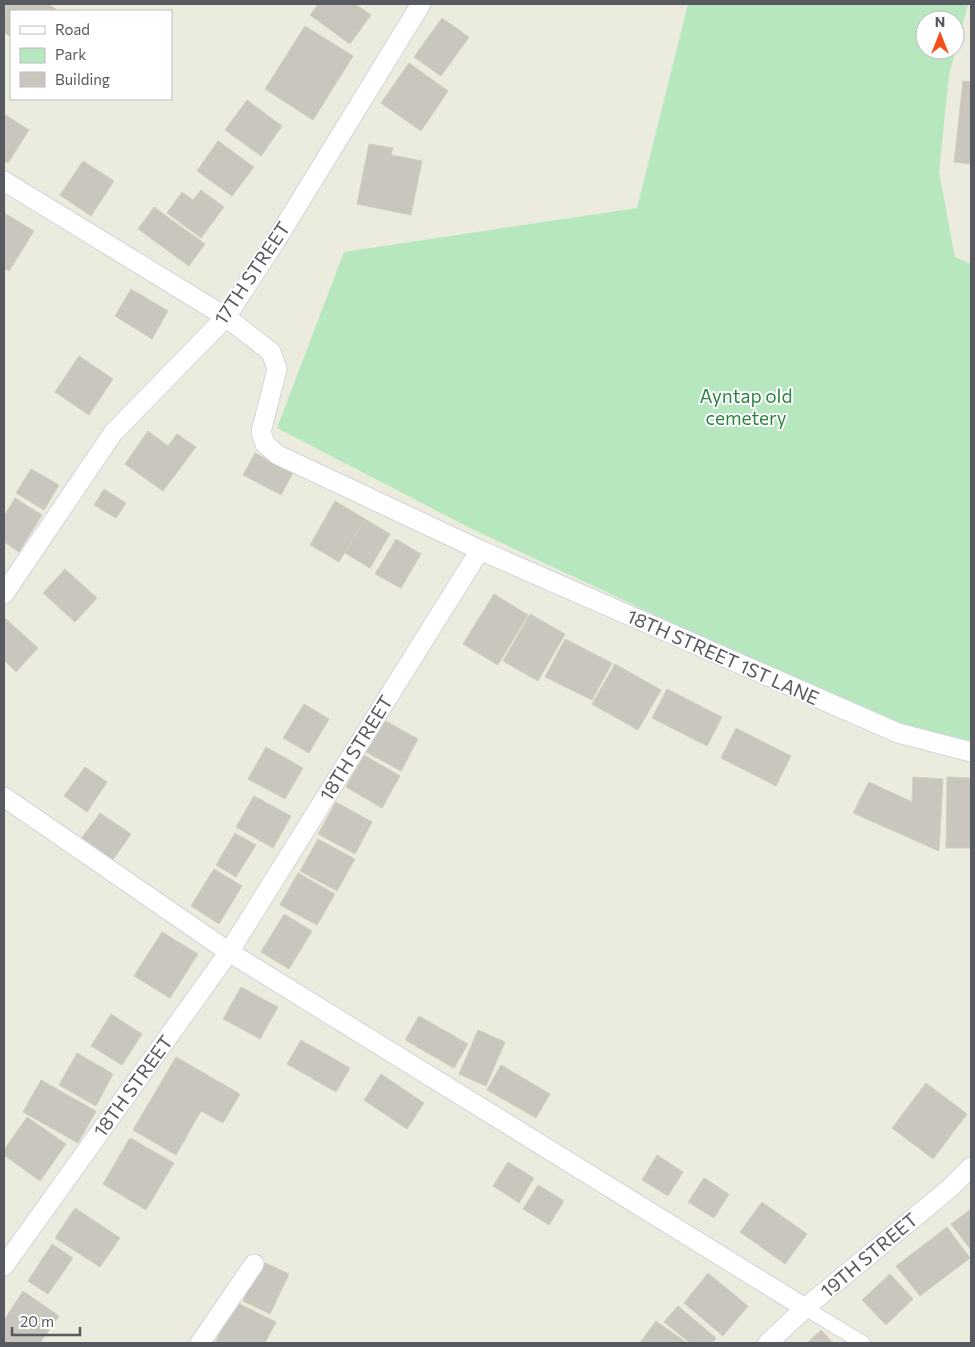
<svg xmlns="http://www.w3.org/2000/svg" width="975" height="1347" font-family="Commissioner,sans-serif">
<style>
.green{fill:#b7e7bf;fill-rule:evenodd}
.building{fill:#c9c7bd;stroke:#d1cebc}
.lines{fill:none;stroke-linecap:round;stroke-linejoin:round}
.pedestrian-casing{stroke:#d1d3da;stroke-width:16}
.minor-casing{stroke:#d1d3da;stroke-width:21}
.pedestrian{stroke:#fff;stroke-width:14}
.minor{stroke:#fff;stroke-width:19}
.labels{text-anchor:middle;stroke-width:4;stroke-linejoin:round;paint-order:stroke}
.street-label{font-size:19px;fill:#575a61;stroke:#fff}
.park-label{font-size:19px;fill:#2d8340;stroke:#fff}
</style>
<rect width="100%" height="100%" fill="#ececde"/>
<path class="green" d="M688 4H968L949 75 939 172 955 257 971 264V741L889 722 790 678 474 530 277 428 344 252 637 208ZM925 20H955V50H925Z"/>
<path class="building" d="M6 4H47L56 9 54 11H11V37L4 32Z
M318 4H355L371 15 350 44 310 15Z
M442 18 469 37 441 76 414 57Z
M305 26 353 56 313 120 265 89Z
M409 63 448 91 421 131 381 103Z
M963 81 971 82V164L954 162Z
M247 100 282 126 261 156 225 130Z
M4 114 29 130 8 163 4 160Z
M218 141 254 167 232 196 197 171Z
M369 144 393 148 391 155 422 161 411 215 357 204Z
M83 161 114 181 91 216 60 195Z
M201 190 224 207 201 238 167 213 182 192 193 200Z
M154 207 205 244 189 266 138 229Z
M4 213 34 231 9 271 4 268Z
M131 289 168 311 152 339 115 316Z
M79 356 113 379 89 415 55 392Z
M148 431 168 446 177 434 196 447 163 491 125 464Z
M255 453 293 473 281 495 243 475Z
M31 469 59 485 44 510 16 493Z
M104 489 126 503 116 518 94 505Z
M15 498 42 515 19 552 4 542V516Z
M335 501 365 519 339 562 310 545Z
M365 519 390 534 370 568 345 553Z
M396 539 421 554 401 588 375 574Z
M65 569 97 598 75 622 43 593Z
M494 594 528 615 498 665 463 644Z
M530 614 565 634 538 681 503 661Z
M6 619 38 648 16 672 4 660V621Z
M565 639 612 663 592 700 545 677Z
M615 664 661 690 638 730 592 704Z
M667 689 722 717 707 746 652 718Z
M304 704 329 719 309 753 283 738Z
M382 719 418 739 401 771 364 751Z
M736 728 791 756 776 786 721 758Z
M266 747 303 768 285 799 248 779Z
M364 755 400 776 382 808 346 787Z
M85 767 107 782 87 812 64 796Z
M913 777 943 779 939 851 853 813 869 782 912 802Z
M947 777 971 778V848H946Z
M254 796 291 816 273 848 236 827Z
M336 802 372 822 355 854 318 834Z
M100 813 131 834 112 861 81 839Z
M235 833 256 845 236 877 216 865Z
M318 839 355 859 337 891 300 871Z
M214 869 242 886 219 924 191 906Z
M298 873 335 894 317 925 280 905Z
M284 914 312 931 289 969 261 952Z
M162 932 198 954 170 998 134 976Z
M241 987 278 1007 260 1039 223 1019Z
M111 1014 142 1034 122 1065 91 1046Z
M419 1016 468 1044 454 1068 405 1040Z
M478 1030 505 1042 486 1086 459 1074Z
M301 1040 350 1068 336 1092 287 1064Z
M77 1053 113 1074 96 1106 59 1085Z
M176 1057 240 1094 223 1123 201 1111 176 1155 133 1130Z
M501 1065 550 1094 536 1118 487 1090Z
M381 1074 424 1103 407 1129 364 1100Z
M41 1080 96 1111 78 1143 23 1112Z
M926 1083 967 1114 933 1159 892 1128Z
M27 1117 66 1144 40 1181 4 1155V1150Z
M130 1138 174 1163 146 1210 103 1184Z
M657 1155 683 1172 668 1196 642 1180Z
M508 1162 534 1178 519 1203 493 1186Z
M704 1178 729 1194 714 1218 688 1202Z
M538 1185 564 1201 549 1225 523 1209Z
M762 1202 807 1234 785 1264 740 1232Z
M75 1208 120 1238 100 1267 55 1238Z
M971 1209V1250L951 1224Z
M947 1227 970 1258 920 1296 896 1266Z
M52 1244 73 1258 48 1294 28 1281Z
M261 1261 289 1274 270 1314 243 1301Z
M708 1273 748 1306 723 1336 684 1303Z
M890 1274 913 1299 886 1325 862 1300Z
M23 1291 59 1316 40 1343H4V1320Z
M236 1302 276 1322 265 1343H215Z
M678 1306 716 1338 712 1343H690L664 1322Z
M656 1321 687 1343H640Z
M821 1330 833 1343H807Z"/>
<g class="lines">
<defs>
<path id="pedestrian" d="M805 1308 863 1343"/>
<path id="minor" d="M4 181 226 317 271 352 277 369 261 432 265 444 278 455 480 550 229 952 4 1266
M480 550 898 733 971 752
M4 594 113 433 226 317 275 242 421 4
M4 797 229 952 805 1308
M200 1343 254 1264
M768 1343 805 1308 950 1188 971 1167"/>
</defs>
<use href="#pedestrian" class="pedestrian-casing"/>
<use href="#minor" class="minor-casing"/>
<use href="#pedestrian" class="pedestrian"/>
<use href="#minor" class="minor"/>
</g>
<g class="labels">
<g class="street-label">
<text transform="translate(252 273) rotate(-56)" y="7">17TH STREET</text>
<text transform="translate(723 657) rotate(24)" y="7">18TH STREET 1ST LANE</text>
<text transform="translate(356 748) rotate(-58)" y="7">18TH STREET</text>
<text transform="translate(133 1086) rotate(-54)" y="7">18TH STREET</text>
<text transform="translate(869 1255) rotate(-40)" y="7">19TH STREET</text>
</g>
<g class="park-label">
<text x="746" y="403">Ayntap old<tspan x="746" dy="22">cemetery</tspan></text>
</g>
</g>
<rect width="975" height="1347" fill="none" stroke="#575a61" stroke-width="10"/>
<rect x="10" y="10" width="162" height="90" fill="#ffffff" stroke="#bcbdc0"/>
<rect x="20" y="26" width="25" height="8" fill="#ffffff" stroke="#bcbdc0"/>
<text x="55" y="35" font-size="15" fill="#575a61">Road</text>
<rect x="20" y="48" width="25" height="15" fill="#b7e7bf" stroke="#bcbdc0"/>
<text x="55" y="60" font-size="15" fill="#575a61">Park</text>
<rect x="20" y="72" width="25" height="15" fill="#c9c7bd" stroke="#bcbdc0"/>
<text x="55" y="85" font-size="15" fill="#575a61">Building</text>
<g transform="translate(940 35)"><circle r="24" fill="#ffffff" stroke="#bcbdc0"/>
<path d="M0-4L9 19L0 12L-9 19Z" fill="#f6501a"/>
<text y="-8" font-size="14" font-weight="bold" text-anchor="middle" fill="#575a61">N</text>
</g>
<path d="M12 1327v8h68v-8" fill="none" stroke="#575a61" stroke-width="2.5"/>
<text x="20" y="1327" font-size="15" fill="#575a61" stroke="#ffffff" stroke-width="4" paint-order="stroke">20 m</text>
</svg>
